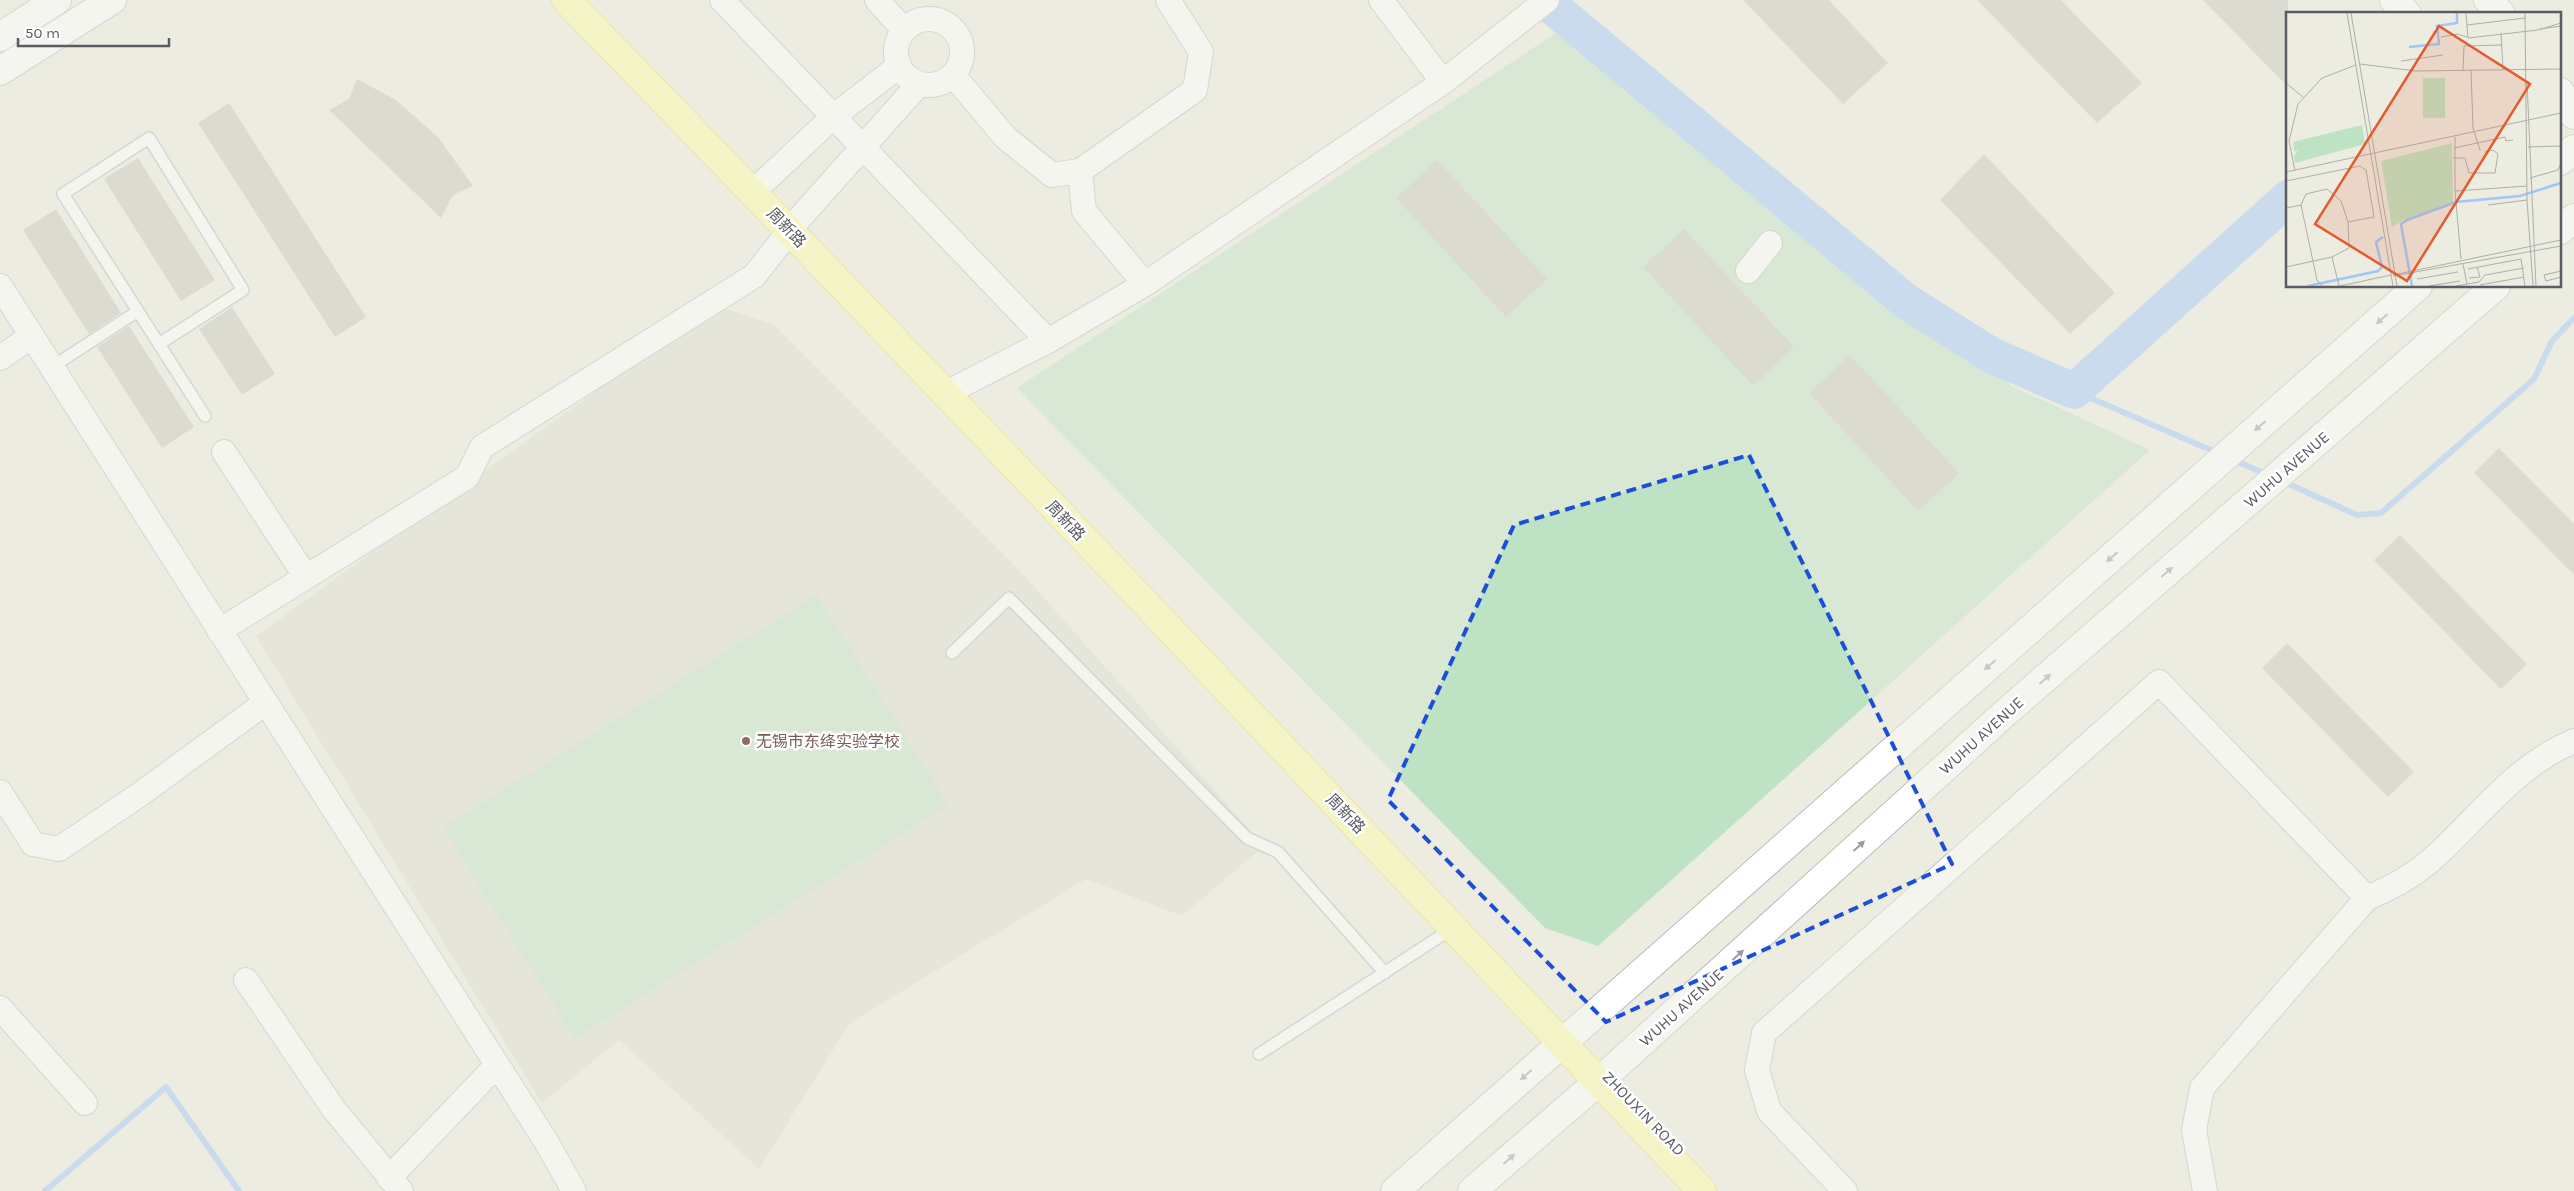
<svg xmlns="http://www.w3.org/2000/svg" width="2574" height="1191" font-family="Karla,'Noto Sans SC',sans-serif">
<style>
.education{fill:#dcdbcf}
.green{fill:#bee3c4}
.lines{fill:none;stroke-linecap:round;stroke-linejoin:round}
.stream{stroke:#a1c6fc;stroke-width:6}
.river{stroke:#a1c6fc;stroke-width:36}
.building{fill:#c8c6bf}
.lane-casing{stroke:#b9bac0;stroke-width:14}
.street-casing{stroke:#b9bac0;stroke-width:26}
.secondary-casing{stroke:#babcc3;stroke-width:30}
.primary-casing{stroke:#ecda5a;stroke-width:30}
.lane{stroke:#fff;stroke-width:11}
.street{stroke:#fff;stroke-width:24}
.secondary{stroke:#fff;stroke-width:28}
.primary{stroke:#fcfca6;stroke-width:28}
.oneway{fill:#9c9da1}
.marked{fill:none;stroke:#1d4ed8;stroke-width:4;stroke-dasharray:10 6;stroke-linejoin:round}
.education-dot{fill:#8d6e63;stroke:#fff;stroke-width:2}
.labels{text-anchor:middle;stroke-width:5;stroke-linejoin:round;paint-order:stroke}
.street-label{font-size:16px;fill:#5a5c62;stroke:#fff}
.education-label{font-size:16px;fill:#785e54;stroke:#fff;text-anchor:start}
.inset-river{fill:none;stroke:#a1c6fc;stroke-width:2.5}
.inset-road{fill:none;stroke:#aeaeaa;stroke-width:1}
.view{fill:#e35b30;fill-opacity:0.15;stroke:#e35b30;stroke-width:2.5}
.inset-edge{fill:none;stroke:#5a5c62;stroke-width:2.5}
</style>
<rect width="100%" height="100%" fill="#ecece1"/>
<path class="education" d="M715 305 774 325 1022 573 1264 846 1182 916 1086 879 850 1023 759 1169 619 1040 542 1103 256 636Z"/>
<path class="green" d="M1571 23 2012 386 2150 450 1598 946 1545 928 1017 388Z
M817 595 948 805 575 1038 443 828Z"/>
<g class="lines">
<path class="stream" d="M2074 391 2218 453
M2232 459 2268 475
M2282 481 2357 515 2381 513 2534 379 2552 341 2574 318
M45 1191 166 1087 239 1191"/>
<path class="river" d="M1544 0 1907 302 1991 355 2074 391 2288 198"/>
</g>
<path class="building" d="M1743 0H1829L1888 63 1843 104Z
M1977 0H2061L2142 83 2097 123Z
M2203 0H2288V87Z
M357 79 396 100 438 137 473 186 453 195 441 218 329 110 349 99Z
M229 103 366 317 335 337 198 123Z
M1984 154 2115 293 2070 334 1940 200Z
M138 158 215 280 181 301 104 179Z
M1437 160 1547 279 1506 317 1396 198Z
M56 209 121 313 89 334 23 230Z
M1684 229 1794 347 1753 386 1643 267Z
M232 307 275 374 242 395 199 329Z
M129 326 194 427 162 448 97 347Z
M1850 355 1959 473 1918 511 1809 393Z
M2499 448 2574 524V575L2474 473Z
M2400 535 2527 664 2501 689 2374 560Z
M2287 643 2414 772 2388 797 2262 668Z"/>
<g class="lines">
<defs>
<path id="lane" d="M159 344 243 290 149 138 63 194 205 416
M52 367 138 311
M952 653 1009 598 1247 838 1278 852 1385 973
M1259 1054 1453 928"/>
<path id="street" d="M722 0 1048 341
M877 0 904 30
M896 52a33 33 0 1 1 66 0a33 33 0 1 1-66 0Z
M953 75 1006 138 1052 175 1080 171
M1443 82 1547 0
M753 192 834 116 899 66
M1748 271 1770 243
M1145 284 1084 211 1080 171 1195 90 1201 52 1168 0
M0 286 547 1143 574 1191
M0 358 32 336
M946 393 1048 341 1145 284 1443 82 1381 0
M224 452 306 577
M219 631 467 477 482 447 754 276 798 220 919 84
M0 792 33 844 59 849 139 795 265 703
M246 980 333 1108 401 1191
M0 1008 85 1103
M389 1178 497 1065
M1845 1191 1769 1111 1757 1070 1764 1033 2159 682 2367 898C2394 887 2420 872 2441 851 2482 812 2520 763 2574 741
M2205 1191 2194 1130 2202 1088 2367 898"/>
<path id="secondary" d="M2394 0 2407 14
M2488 0 2501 14
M0 37 57 0
M0 71 112 0
M2560 92 2574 115
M2560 161 2574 149
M2560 230 2574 218
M1395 1191 2418 286
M1472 1191 1607 1074 2004 714 2496 286"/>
<path id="primary" d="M566 0C949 393 1325 793 1702 1191"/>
</defs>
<use href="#lane" class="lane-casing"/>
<use href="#street" class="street-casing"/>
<use href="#secondary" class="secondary-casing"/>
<use href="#primary" class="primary-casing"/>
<use href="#lane" class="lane"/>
<use href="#street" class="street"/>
<use href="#secondary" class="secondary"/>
<use href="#primary" class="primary"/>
</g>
<defs><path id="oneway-solid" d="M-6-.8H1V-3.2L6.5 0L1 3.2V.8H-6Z" transform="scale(1.25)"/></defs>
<g class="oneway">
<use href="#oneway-solid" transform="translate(2382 319) rotate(139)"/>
<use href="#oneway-solid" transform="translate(2260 426) rotate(139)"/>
<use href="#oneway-solid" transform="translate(2112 557) rotate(139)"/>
<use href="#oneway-solid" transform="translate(2167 572) rotate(-41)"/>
<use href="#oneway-solid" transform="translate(1990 665) rotate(139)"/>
<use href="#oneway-solid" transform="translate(2045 679) rotate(-41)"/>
<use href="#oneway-solid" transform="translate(1859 846) rotate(-42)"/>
<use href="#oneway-solid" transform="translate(1738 955) rotate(-42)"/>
<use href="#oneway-solid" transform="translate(1526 1075) rotate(139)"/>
<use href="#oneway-solid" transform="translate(1509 1159) rotate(-41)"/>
</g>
<path d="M0 0H2574V1191H0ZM1749 455 1952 864 1606 1022 1388 800 1514 525Z" fill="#ecece1" fill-opacity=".55" fill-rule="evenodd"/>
<path class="marked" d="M1749 455 1952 864 1606 1022 1388 800 1514 525Z"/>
<circle class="education-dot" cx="746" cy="741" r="5"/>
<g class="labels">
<g class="street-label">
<text transform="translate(787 227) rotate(46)" y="6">周新路</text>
<text transform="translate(2286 469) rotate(-41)" y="6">WUHU AVENUE</text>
<text transform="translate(1066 520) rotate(46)" y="6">周新路</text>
<text transform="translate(1981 735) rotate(-42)" y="6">WUHU AVENUE</text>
<text transform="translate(1346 813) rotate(46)" y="6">周新路</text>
<text transform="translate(1681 1007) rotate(-42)" y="6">WUHU AVENUE</text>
<text transform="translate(1644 1113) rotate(46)" y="6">ZHOUXIN ROAD</text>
</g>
<g class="education-label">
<text x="756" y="747">无锡市东绛实验学校</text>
</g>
</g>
<g transform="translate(2286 12)">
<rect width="275" height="275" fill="#ecece1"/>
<path d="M137 66H159V106H137ZM76 113 79 132 9 151 8 144 12 139H8L7 130ZM166 131 167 191 118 208 106 215 95 149Z" fill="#bee3c4"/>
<path class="inset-river" d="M123 35 153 32 151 14 171 11V1M22 274 92 259 96 255 90 230 97 225M126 274 115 212 121 208 170 190 234 184 275 171"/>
<path class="inset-road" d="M61 1 107 274M65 1 111 274M180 1 182 26 252 18 275 11M239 1 241 188 247 274M181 13 239 6M254 17 275 14M215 21 217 58M155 25 171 22 181 25M115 49 157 43M74 52 130 59 275 57M177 58 178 34 216 33M185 58 187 116 194 138M241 70 250 274M0 71 17 85M169 125V179L241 174M242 135 275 134M168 136 219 125 220 129 227 128M167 146H179L183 161H209L212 142 207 138 199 140M9 159 3 129 12 92 36 66 70 53M0 160 275 101M244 166 272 158 275 151M0 169 74 154 80 158 88 205 62 210 63 236 46 245 53 274M169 179 175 247M202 193 241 188M0 196 15 193M177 252 181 272M0 255 46 245M182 257 235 247 239 274M275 259 258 263 260 269 275 265M107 263 275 228M107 264 275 234M183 266 194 265 191 255M131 267 172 260M194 273 238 265M36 274 31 268 15 193 20 182 41 177 55 189 62 210M54 274 105 263M143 274 174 269M170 274 193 270 199 263 238 256"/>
<path class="view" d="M153 14 244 72 121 269 29 212Z"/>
<rect width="275" height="275" class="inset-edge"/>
</g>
<path d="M18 38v8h151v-8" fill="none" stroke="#5a5c62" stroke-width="2.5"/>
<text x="25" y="38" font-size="15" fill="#5a5c62" stroke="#ffffff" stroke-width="4" paint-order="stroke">50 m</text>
</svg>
